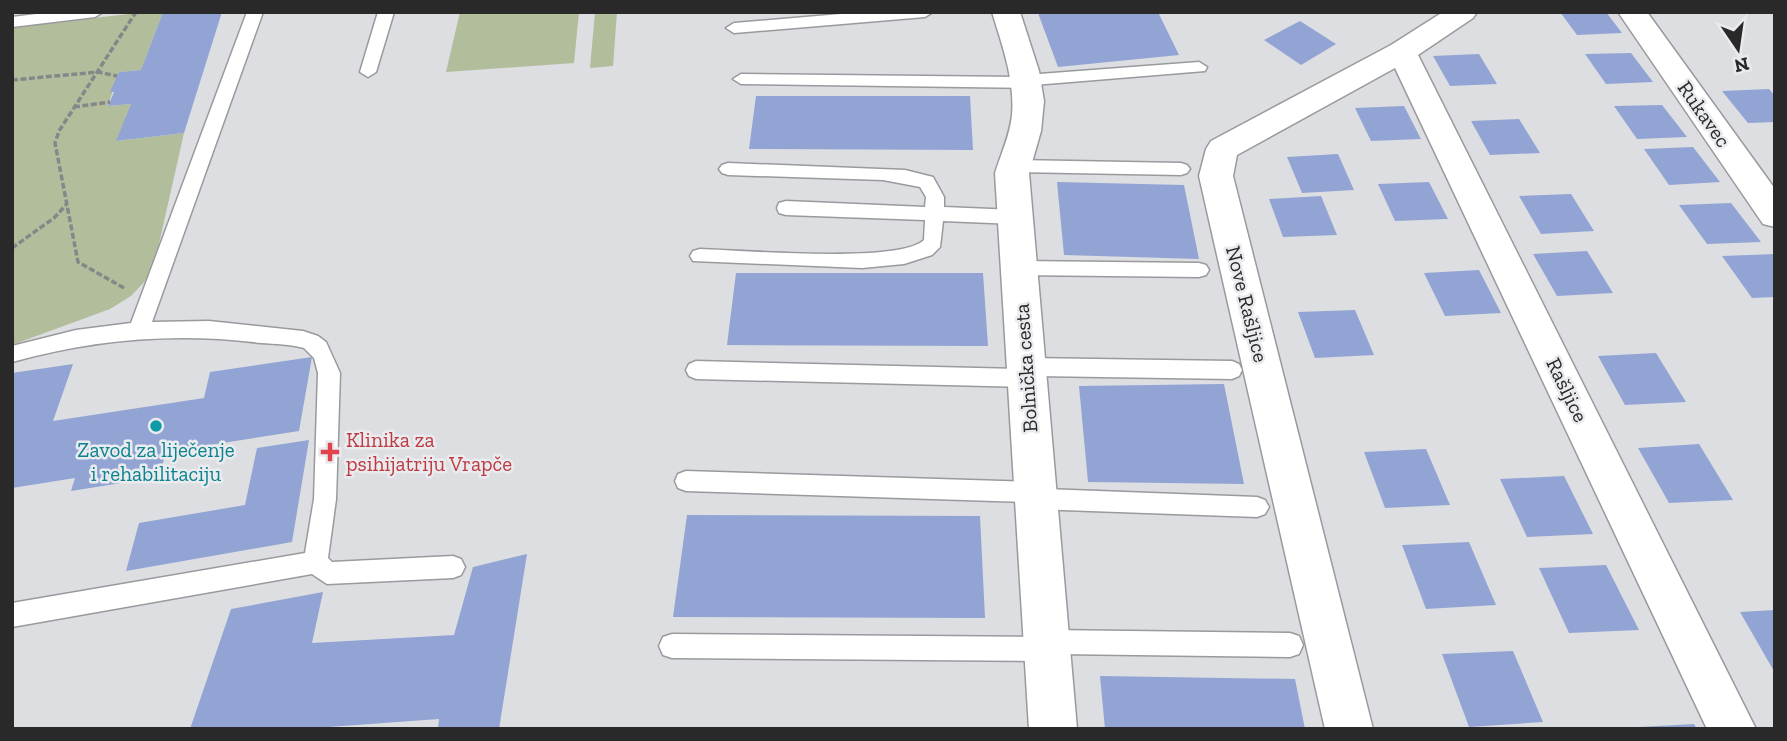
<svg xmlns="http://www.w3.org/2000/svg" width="1787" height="741" font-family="'Zilla Slab',serif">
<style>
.green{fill:#b2be9b}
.building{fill:#92a4d4}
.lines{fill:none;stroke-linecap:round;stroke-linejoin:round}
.service-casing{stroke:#999a9d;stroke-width:3}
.minor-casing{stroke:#999a9d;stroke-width:3}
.path{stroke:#868789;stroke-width:3.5;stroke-dasharray:6 2.5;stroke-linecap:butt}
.service{fill:#fff;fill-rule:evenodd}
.minor{fill:#fff;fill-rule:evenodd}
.culture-dot{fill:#0f9aa8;stroke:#eaebee;stroke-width:2.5}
.health-dot{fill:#e0444e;stroke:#eaebee;stroke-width:2.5}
.labels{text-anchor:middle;stroke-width:5;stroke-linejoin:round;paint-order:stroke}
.street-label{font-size:21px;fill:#29292a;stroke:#eaebee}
.health-label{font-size:21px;fill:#be3a42;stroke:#eaebee;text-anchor:start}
.culture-label{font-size:21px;fill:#0d838f;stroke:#eaebee}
</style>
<rect width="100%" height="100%" fill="#dddee1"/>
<path class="green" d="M147 12H163L141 70 119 72 108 106 131 104 117 141 184 133 156 257 147 279 131 296 110 309 12 345V27Z
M460 12H579L574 63 446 72Z
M595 12H617L613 66 590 68Z"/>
<path class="building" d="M163 12H222L184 133 116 141 131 104 108 106 114 92H110L119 72 141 70Z
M1158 12 1179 55 1058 67 1038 13Z
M1560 12H1606L1622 33 1577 35Z
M1300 21 1336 44 1301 65 1264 40Z
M1631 53 1653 82 1606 84 1585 54Z
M1479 54 1497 84 1450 86 1433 56Z
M1769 89 1775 96V122L1748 123 1722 91Z
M756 96H970L973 150 749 149Z
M1662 105 1687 137 1637 139 1614 106Z
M1404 106 1421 139 1371 141 1355 108Z
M1519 119 1540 153 1490 155 1471 121Z
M1693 147 1720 182 1669 185 1644 149Z
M1338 154 1354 190 1302 193 1287 157Z
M1057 182 1184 185 1199 259 1064 255Z
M1429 182 1448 219 1395 221 1378 184Z
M1571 194 1594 231 1541 234 1519 196Z
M1321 196 1337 235 1283 237 1269 199Z
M1731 203 1761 242 1707 244 1679 205Z
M1587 251 1613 293 1557 296 1533 254Z
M1775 254V297L1752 298 1722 256Z
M1479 270 1501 313 1445 316 1424 273Z
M736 273H983L988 346 727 345Z
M1355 310 1374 355 1315 358 1298 312Z
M1656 353 1686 402 1625 405 1598 356Z
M312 357 299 431 166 452 159 477 71 491 75 478 12 488V373L73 364 53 421 204 398 210 372Z
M1224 384 1244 484 1088 482 1079 386Z
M309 440 292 542 126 571 139 523 245 505 257 448Z
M1699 444 1733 500 1669 503 1638 448Z
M1426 449 1450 505 1385 508 1364 452Z
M1564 476 1593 534 1527 537 1500 479Z
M687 515 980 516 985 618 673 617Z
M1469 542 1496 605 1426 609 1402 545Z
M527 554 499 729H438L439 719 301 729H190L231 609 323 592 312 643 454 635 473 567Z
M1606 565 1639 630 1569 633 1539 568Z
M1775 610V673L1740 612Z
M1513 651 1543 722 1469 727 1442 654Z
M1100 676 1295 679 1305 729H1105Z
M1694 724 1697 729H1639V727Z"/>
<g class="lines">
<defs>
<path id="service" d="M53 12H103L95 17 12 27V17Z
M247 12H263L152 322 209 321 303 331 318 336 326 342 340 373 336 499 328 558 332 562 453 556 461 559 465 567 461 575 453 578 327 584 312 574 12 627V603L305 553 314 499 318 373 314 358 304 348C290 344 275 344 261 343 176 332 94 339 12 362V346L76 330 131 323Z
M378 12H394L376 72 368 77 360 72Z
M864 12H933L925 17 734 33 726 28 734 23Z
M1199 62 1207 67 1205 71 1034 85 1027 88 741 84 733 79 741 74 1019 77 1026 75Z
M1014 160 1181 163 1187 165 1190 169 1187 173 1181 175 1014 172 1008 170 1005 166 1008 162Z
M728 163 905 170 933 177 944 197V207L1015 210 1022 212 1024 217 1022 222 1015 224 943 221 940 247 932 255 904 264 862 268 693 261 690 256 693 251 700 249C741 250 899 264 924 240L925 220 786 215 779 213 777 208 779 203 786 201 925 207 926 197 920 187 883 180 728 175 722 173 719 169 722 165Z
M1019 261 1199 263 1206 265 1209 270 1206 275 1199 277 1019 275 1012 273 1009 268 1012 263Z
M1027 358 1232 361 1239 364 1242 370 1239 376 1232 379 1037 376 1035 384 1028 387 696 379 689 376 686 370 689 364 696 361 1018 369 1020 361Z
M686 471 1035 482 1043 485 1045 489 1257 497 1265 500 1269 507 1265 514 1257 517 1035 509 1027 506 1025 502 686 491 678 488 675 481 678 474Z
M1048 630 1290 633 1299 636 1303 645 1299 654 1290 657 1058 654 1048 661 672 658 663 655 659 646 663 637 672 634 1038 637Z"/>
<path id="minor" d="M992 12H1020L1039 71 1044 101 1041 131 1029 173 1077 729H1029L995 173C1001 154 1010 135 1012 115 1015 80 1002 45 992 12Z
M1443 12H1477L1473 18 1418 55 1756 729H1707L1395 68 1237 155 1233 176 1373 729H1325L1199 176 1206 149 1211 141 1391 45Z
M1618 12H1647L1775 189V227L1763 224Z"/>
</defs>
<use href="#service" class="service-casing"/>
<use href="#minor" class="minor-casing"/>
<path class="path" d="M12 80 98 72 117 76
M74 107 110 102
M12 248 54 218 66 205
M124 288 78 262 55 143 59 131 136 12"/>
<use href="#service" class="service"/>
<use href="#minor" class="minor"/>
</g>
<circle class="culture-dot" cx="156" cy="426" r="7"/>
<path class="health-dot" d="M326.5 441.5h7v7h7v7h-7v7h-7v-7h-7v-7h7z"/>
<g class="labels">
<g class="street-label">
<text transform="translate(1704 114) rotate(55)" y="7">Rukavec</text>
<text transform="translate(1247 304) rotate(76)" y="7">Nove Rašljice</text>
<text transform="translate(1026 368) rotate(-94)" y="7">Bolnička cesta</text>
<text transform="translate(1567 390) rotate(64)" y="7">Rašljice</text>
</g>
<g class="health-label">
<text x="346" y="447">Klinika za<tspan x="346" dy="24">psihijatriju Vrapče</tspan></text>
</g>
<g class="culture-label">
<text x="156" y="457">Zavod za liječenje<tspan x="156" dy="24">i rehabilitaciju</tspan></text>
</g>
</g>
<rect width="1787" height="741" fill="none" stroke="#29292a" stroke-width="28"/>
<g transform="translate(1738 49) rotate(167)" stroke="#eaebee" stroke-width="5" paint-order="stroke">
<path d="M0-5L12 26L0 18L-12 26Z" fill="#29292a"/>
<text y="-10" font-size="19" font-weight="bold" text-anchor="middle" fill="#29292a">N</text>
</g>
</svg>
